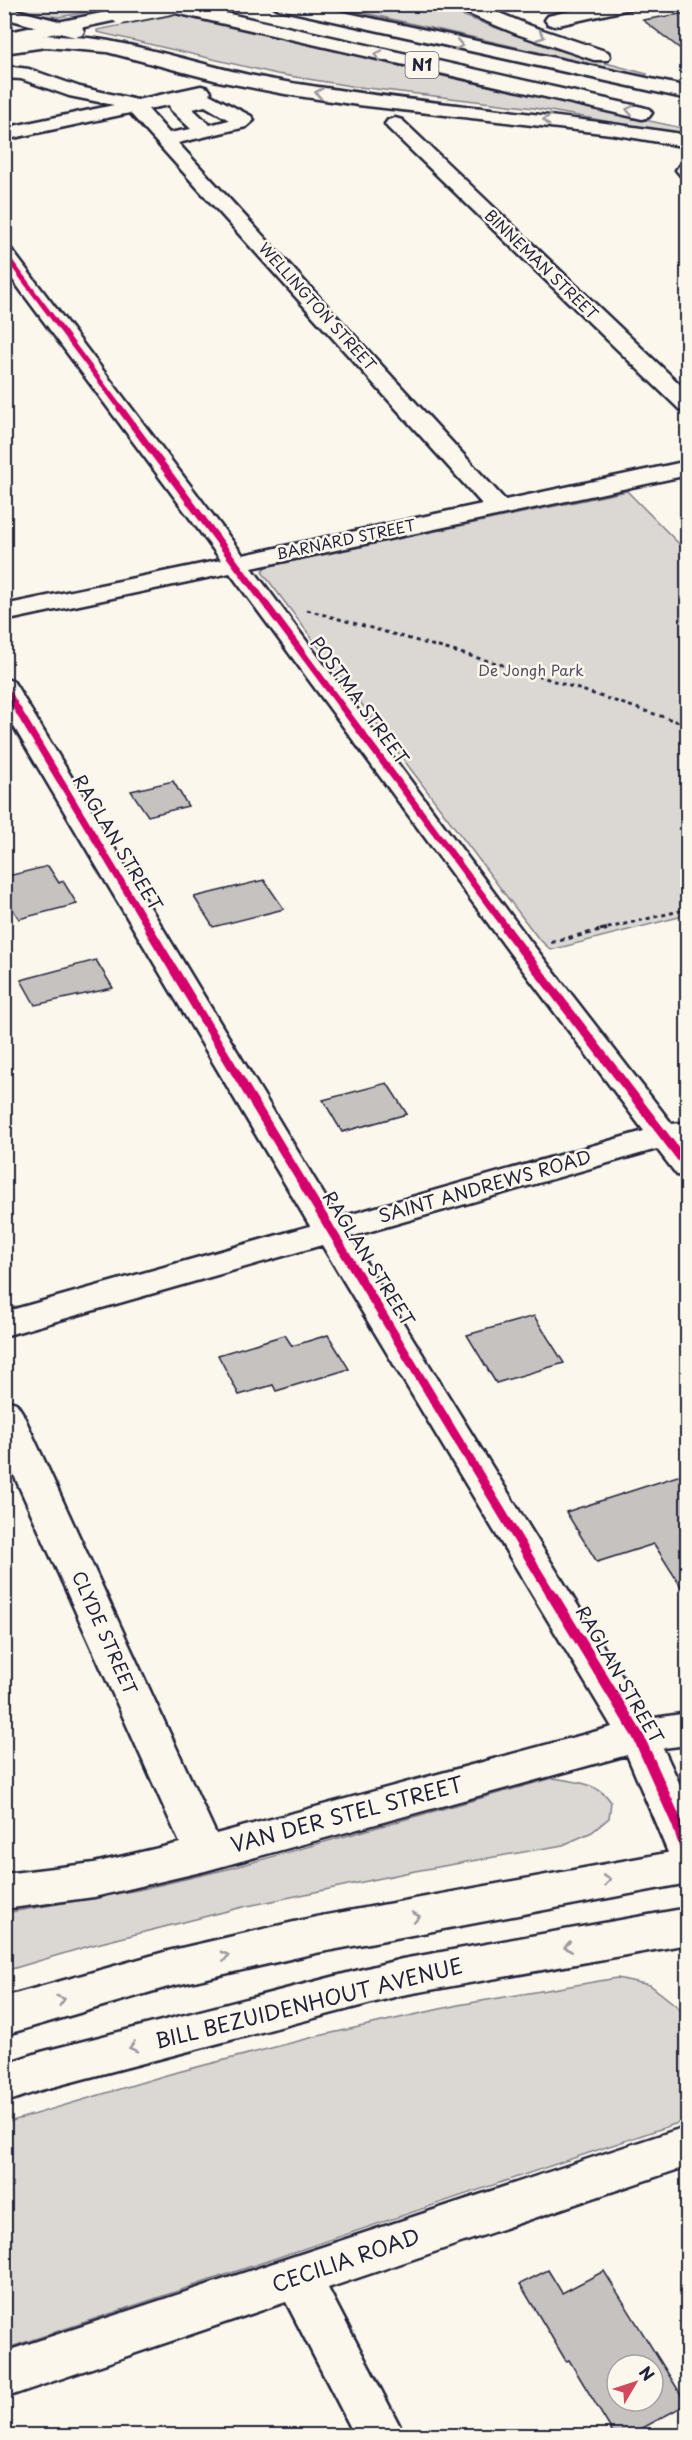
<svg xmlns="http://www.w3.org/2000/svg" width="692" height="2440" font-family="'Playpen Sans',sans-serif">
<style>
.green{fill:#dbd8d3;stroke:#7e7d87;stroke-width:1.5}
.building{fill:#c6c2c0;stroke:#22223b;stroke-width:1.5;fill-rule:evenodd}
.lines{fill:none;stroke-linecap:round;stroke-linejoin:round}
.minor-casing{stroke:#22223b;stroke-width:5}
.major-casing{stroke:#22223b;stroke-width:5}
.highway-casing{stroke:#22223b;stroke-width:5}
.path-far1{stroke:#22223b;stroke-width:3;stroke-dasharray:4 4;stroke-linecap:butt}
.path{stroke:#22223b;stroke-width:4;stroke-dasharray:4.5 4.5;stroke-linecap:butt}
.minor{fill:#fbf7ec;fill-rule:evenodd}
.major{fill:#fbf7ec;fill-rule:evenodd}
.highway{fill:#fbf7ec;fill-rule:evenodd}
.major-bridge-casing{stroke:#22223b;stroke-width:23;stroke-linecap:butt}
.major-bridge{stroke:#fbf7ec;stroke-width:20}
.cycleway-far3-casing{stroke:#fbf7ec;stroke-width:8}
.cycleway-far2-casing{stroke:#fbf7ec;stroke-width:10}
.cycleway-far1-casing{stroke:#fbf7ec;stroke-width:13}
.cycleway-casing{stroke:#fbf7ec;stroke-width:15}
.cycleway-far3{stroke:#d6006c;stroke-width:5}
.cycleway-far2{stroke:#d6006c;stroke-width:7}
.cycleway-far1{stroke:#d6006c;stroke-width:9}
.cycleway{stroke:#d6006c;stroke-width:11}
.oneway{stroke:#99979c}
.labels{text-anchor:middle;stroke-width:5;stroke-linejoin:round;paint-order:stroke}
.far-street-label{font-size:15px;fill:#22223b;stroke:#fbf7ec}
.far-park-label{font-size:15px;fill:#505061;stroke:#fbf7ec}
.shield{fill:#fbf7ec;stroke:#636270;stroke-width:1.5}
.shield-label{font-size:16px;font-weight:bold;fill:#22223b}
.street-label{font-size:18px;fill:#22223b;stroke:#fbf7ec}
.near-street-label{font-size:21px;fill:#22223b;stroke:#fbf7ec}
</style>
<rect width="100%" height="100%" fill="#fbf7ec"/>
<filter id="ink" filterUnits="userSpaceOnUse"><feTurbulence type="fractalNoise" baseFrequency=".0167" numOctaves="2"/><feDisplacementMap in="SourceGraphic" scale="12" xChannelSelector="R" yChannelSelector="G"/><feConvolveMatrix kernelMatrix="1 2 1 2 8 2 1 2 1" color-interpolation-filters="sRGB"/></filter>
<g filter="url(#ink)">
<path class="green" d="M9 5H128L59 17 41 15Z
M329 5H434L554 49 647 74 644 76Z
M178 14 415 70 687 129V136L534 108 351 86 277 74 97 32V30Z
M627 491 687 552V915L551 950 538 938 262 572 265 567Z
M553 1778C574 1781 599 1783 611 1802L609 1818 592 1832 563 1845 415 1871 243 1907 89 1946 5 1971V1913L138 1890 232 1868Z
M617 1978 650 1985 678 2007 687 2021V2120L5 2349V2123L170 2074 314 2037 458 2005Z"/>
<path class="building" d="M687 13V54L643 20Z
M173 781 188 806 148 816 131 791Z
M48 866 59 883 63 881 77 904 19 919 4 896V877Z
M264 880 284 909 213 927 194 897Z
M96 960 113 988 35 1005 21 980Z
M387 1083 407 1114 342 1132 323 1100Z
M534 1316 564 1363 496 1383 467 1335Z
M285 1335 292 1346 328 1335 349 1369 276 1391 273 1385 239 1395 218 1355Z
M687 1473V1596L654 1544 597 1562 566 1512Z
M548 2270 562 2293 604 2271 687 2404 628 2436H615L569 2360 566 2361 520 2284ZM617 2365H653V2401H617Z"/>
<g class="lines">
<defs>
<path id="minor" d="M600 4H637L634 8 554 26 548 24 545 20 548 16Z
M4 66 29 69 80 87 137 100 201 86 208 88 211 92 209 94 251 116 254 120 246 127 178 143 505 500 688 461V475L252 568 530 941 672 1124 688 1122V1140L685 1141 688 1144V1178L677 1175 657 1149 350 1237 648 1719 688 1713V1745L663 1748 688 1802V1872L674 1867 627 1755 205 1871 94 1897 4 1909V1874L94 1863 180 1843 4 1453V1399L16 1403 22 1412 216 1834 612 1727 322 1245 4 1336V1312L310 1226 4 710V679L13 681 17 687 338 1218 644 1131 510 953 230 573 4 621V605L221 560 4 268V247L11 249 243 555 482 504 130 113 4 140V128L114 105 69 96 21 79 4 78ZM169 105 171 110 191 129 169 133 148 109ZM205 106 229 120 210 125 193 109Z
M395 118 402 120 688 392V412L680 410 388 128 385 124 388 120Z
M688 164V178L681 176 676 170 679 166Z
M688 2126V2166L328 2288 405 2436H355L286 2302 4 2398V2352Z"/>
<path id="major" d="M121 9 127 10 130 14 127 18 4 44V33Z
M688 1849V1883L316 1953 168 1987 4 2035V1997L168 1951 316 1917Z
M688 1908V1944L402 1995 41 2090 4 2103V2064L41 2052 402 1959Z"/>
<path id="highway" d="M149 4H185L642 107 649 109 652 113 649 117 642 119 158 9Z
M270 4H306L688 87V99L279 9Z
M451 4H477L531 26 608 52 610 56 608 60H594L517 34 454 8Z
M4 7 82 27 84 31 82 35 75 37 4 18Z
M46 35C67 37 89 37 109 41 169 52 226 73 286 82 419 104 554 113 688 135V147L611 134 358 105 285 94 218 81 107 52 46 47 4 53V41Z"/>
</defs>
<use href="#minor" class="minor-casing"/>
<use href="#major" class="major-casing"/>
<use href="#highway" class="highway-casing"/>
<path class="path-far1" d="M307 610 524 671 688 725
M600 930 688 909"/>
<path class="path" d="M551 942 607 929"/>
<use href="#minor" class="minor"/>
<use href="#major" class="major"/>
<use href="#highway" class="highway"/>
<defs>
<path id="major-bridge" d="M121 14 171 4"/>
</defs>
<use href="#major-bridge" class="major-bridge-casing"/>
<use href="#major-bridge" class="major-bridge"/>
<defs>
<path id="cycleway-far3" d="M4 253 121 409"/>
<path id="cycleway-far2" d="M120 408 508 930
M4 687 150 930"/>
<path id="cycleway-far1" d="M149 929 551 1594
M506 929 688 1167"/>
<path id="cycleway" d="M551 1593 638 1736 677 1823 688 1855"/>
</defs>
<use href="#cycleway-far3" class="cycleway-far3-casing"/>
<use href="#cycleway-far2" class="cycleway-far2-casing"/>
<use href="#cycleway-far1" class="cycleway-far1-casing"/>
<use href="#cycleway" class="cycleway-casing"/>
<use href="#cycleway-far3" class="cycleway-far3"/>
<use href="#cycleway-far2" class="cycleway-far2"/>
<use href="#cycleway-far1" class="cycleway-far1"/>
<use href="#cycleway" class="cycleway"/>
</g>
<defs><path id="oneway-chevron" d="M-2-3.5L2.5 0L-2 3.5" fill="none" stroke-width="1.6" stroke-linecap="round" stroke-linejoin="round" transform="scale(1.5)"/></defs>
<g class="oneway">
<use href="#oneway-chevron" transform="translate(541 36) rotate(20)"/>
<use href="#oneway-chevron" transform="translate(459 45) rotate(12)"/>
<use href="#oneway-chevron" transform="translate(378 55) rotate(-168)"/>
<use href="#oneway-chevron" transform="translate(319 93) rotate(-171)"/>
<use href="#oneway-chevron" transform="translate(630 110) rotate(-168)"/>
<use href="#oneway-chevron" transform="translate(547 120) rotate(-173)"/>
<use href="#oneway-chevron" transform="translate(607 1880) rotate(-10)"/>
<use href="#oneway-chevron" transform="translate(416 1917) rotate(-10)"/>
<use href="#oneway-chevron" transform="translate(568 1947) rotate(170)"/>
<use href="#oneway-chevron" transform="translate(225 1956) rotate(-13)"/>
<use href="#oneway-chevron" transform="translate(61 2000) rotate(-16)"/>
<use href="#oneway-chevron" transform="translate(133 2047) rotate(166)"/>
</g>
</g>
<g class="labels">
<g class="far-street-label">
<text transform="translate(541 265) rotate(44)" y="5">BINNEMAN STREET</text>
<text transform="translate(317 307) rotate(48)" y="5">WELLINGTON STREET</text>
<text transform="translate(346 540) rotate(-12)" y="5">BARNARD STREET</text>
</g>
<g class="far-park-label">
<text x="531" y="676">De Jongh Park</text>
</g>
<rect class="shield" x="405.5" y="52" width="33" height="26" rx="4.5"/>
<g class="shield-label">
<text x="422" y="71">N1</text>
</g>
<g class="street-label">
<text transform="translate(359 701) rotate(54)" y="6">POSTMA STREET</text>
<text transform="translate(117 843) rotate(59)" y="6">RAGLAN STREET</text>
<text transform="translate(485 1187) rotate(-16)" y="6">SAINT ANDREWS ROAD</text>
<text transform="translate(368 1259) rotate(58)" y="6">RAGLAN STREET</text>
<text transform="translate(104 1633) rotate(66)" y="6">CLYDE STREET</text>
<text transform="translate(619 1675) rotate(60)" y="6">RAGLAN STREET</text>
</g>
<g class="near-street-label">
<text transform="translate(347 1815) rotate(-15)" y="7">VAN DER STEL STREET</text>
<text transform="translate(309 2004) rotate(-14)" y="7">BILL BEZUIDENHOUT AVENUE</text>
<text transform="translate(346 2261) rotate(-19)" y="7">CECILIA ROAD</text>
</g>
</g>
<rect width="692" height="2440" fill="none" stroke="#fbf7ec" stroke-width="24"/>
<rect x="12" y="12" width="668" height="2416" fill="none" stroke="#22223b" stroke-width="2" filter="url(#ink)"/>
<g transform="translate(635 2383) rotate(51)"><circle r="28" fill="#fbf7ec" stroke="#a4a2a5" stroke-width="1.5"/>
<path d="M0-4.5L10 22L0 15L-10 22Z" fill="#d1495b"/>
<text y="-9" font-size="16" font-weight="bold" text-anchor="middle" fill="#22223b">N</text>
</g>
</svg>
